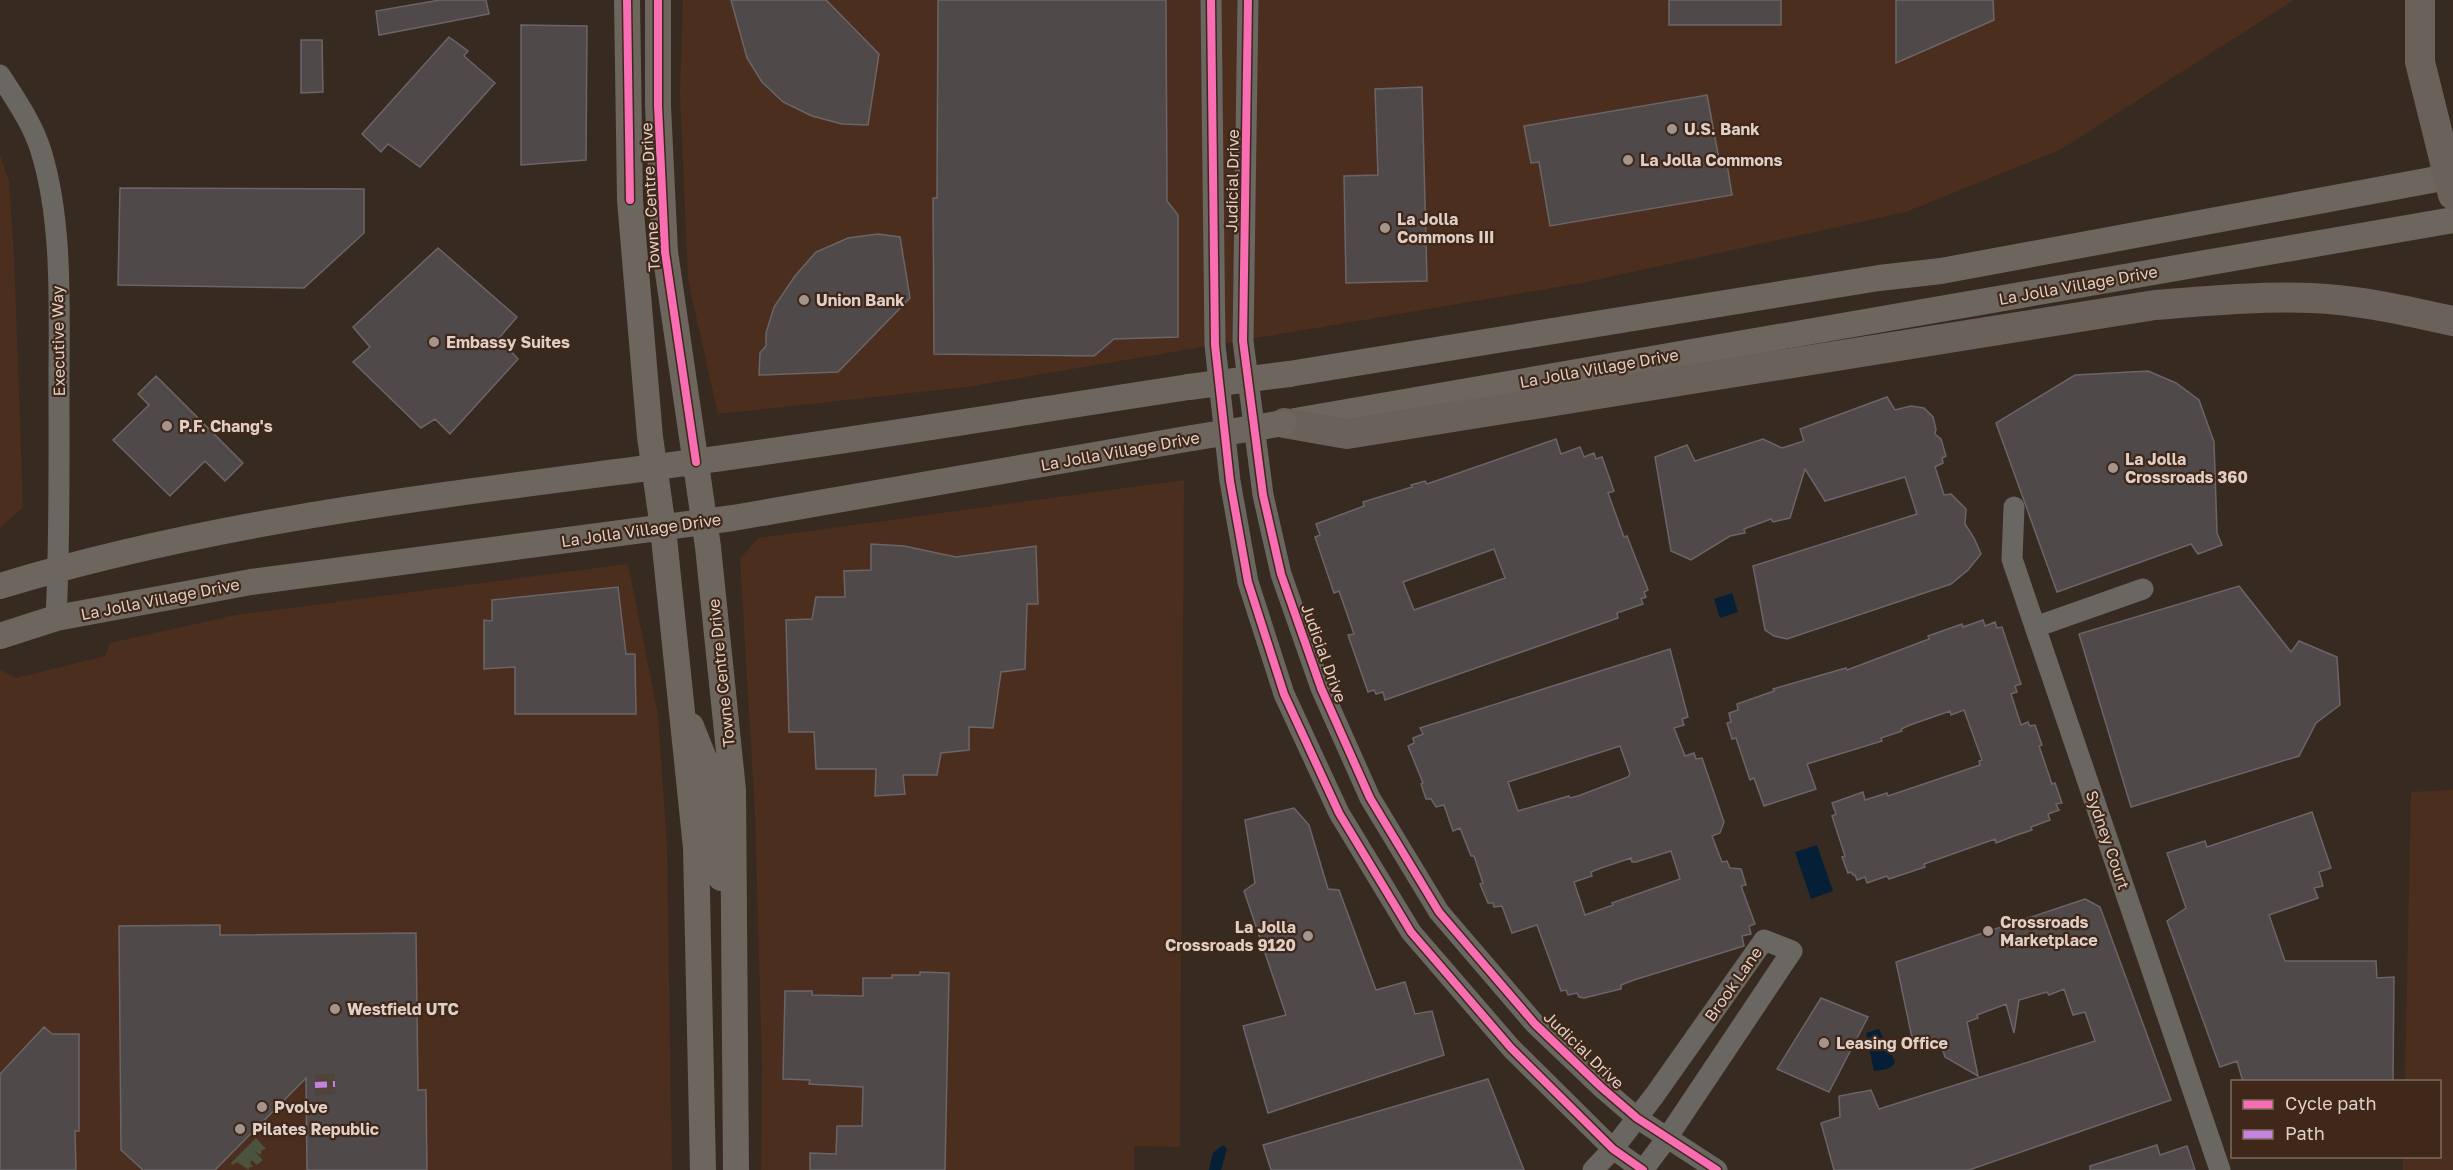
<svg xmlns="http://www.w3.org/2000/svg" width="2453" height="1170" font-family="'Golos Text',sans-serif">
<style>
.built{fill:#4b2e1e}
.green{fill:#4c543f}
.water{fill:#052036}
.building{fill:#4f494a;stroke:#6b6567;stroke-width:1.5;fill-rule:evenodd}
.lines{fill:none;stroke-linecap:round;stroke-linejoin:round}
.minor-tunnel{stroke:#50433a;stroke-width:21;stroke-dasharray:21 10;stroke-linecap:butt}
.minor{stroke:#6a6661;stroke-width:21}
.major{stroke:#6d665e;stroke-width:26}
.highway{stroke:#6a615a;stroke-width:30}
.major-bridge{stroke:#6d665e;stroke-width:26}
.quiet{stroke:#c483df;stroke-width:6;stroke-dasharray:12 6;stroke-linecap:butt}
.cycleway-casing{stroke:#3f2819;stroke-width:11}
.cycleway{stroke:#f96db3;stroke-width:8}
.poi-dot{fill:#a4958c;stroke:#3f2819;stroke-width:2}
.labels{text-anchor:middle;stroke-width:4.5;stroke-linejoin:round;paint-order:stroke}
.poi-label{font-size:16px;font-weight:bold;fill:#dfcfc6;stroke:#3f2819;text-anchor:start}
.street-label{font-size:16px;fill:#dfcfc6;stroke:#3f2819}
</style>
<rect width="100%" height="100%" fill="#372a21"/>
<path class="built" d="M683 0H2294L2060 150 1906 212 1582 283 966 387 718 414 688 280 680 93Z
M0 155 9 181 14 256 23 507 0 528Z
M1184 480 1180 1147 1134 1146V1170H761L762 1065 755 813 740 559 758 538Z
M628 564 658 715 667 847 672 1170H0V670L16 678 105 656 110 643 236 615Z
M2453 790V1170H2403V1157L2440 1156V1082L2405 1081 2411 792Z"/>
<path class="green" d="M256 1138 266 1149 261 1150 262 1152 260 1155 253 1150 263 1160 257 1165 252 1160 250 1163 253 1167H249V1170L237 1162 233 1165 231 1163Z"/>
<path class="water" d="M1732 593 1738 612 1720 618 1714 599Z
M1817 845 1833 891 1811 899 1795 852Z
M1879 1029 1895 1062C1891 1070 1882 1070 1874 1071L1866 1033Z
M1223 1145 1227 1149 1221 1170H1209L1213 1153Z"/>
<path class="building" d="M440 0H486L489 14 379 35 376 11Z
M731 0H826L879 54 868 125 842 124 812 116 783 102 762 82 747 58Z
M938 0H1166L1167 201 1178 215V337L1114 339 1094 356 934 354 933 198H937Z
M1669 0H1781V25H1669Z
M1896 0H1993L1994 20 1896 63Z
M521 25 587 26 586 160 521 165Z
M449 37 468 51 464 56 495 83 420 167 388 144 381 152 362 134Z
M301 40H322L323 92 301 93Z
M1422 87 1427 281 1346 283 1344 176 1378 175 1375 89Z
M1707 95 1719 159 1726 158 1732 195 1550 226 1539 162 1531 163 1524 126Z
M120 188 364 189V233L304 288 118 285Z
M878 234 900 237 910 298 838 372 759 375 760 353 766 346V333L774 307 795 276 816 252 848 238Z
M438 248 517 317 499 338 518 359 450 434 435 419 421 428 353 362 370 347 353 327Z
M2148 371 2176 383 2199 400 2214 442 2217 533 2222 545 2198 554 2191 544 2057 592 1996 423 2075 375Z
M156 376 243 463 225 481 205 461 170 496 113 440 149 405 138 394Z
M1887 397 1895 410 1911 406 1924 408 1933 417 1936 429 1935 434 1941 439 1946 456 1942 458 1943 463 1935 467 1944 495 1951 494 1966 509 1965 524 1974 538 1981 554 1968 570 1951 584 1787 639 1774 636 1765 630 1753 566 1917 514 1905 477 1825 501 1805 469 1790 518 1773 522 1771 519 1744 529 1745 533 1730 536 1691 560 1671 551 1655 457 1687 445 1695 461 1763 439 1782 448 1804 441 1800 429Z
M1556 439 1561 454 1580 447 1584 457 1594 453 1596 459 1602 457 1614 491 1608 493 1624 537 1627 536 1648 590 1644 592 1646 597 1641 599 1643 604 1617 613 1618 618 1385 700 1383 692 1376 694 1374 690 1368 692 1348 635 1354 634 1339 591 1334 593 1315 537 1320 535 1316 524 1364 506 1363 502 1412 487 1411 485 1425 481 1427 484ZM1494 549 1505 578 1414 610 1403 582Z
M871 544 904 546 956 557 1036 546 1038 604H1027L1025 669 1001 672 993 728 969 727V750L941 753 937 775H903L905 794 875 796 876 769H816L814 732H789L786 620 812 619 816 597H845L844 571 871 570Z
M2239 586 2291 652 2299 641 2337 657 2340 705 2316 723 2299 756 2131 807 2079 634Z
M618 587 626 654H635L636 714H515V667L484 669V620L492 621V600Z
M1983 620 1985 626 1995 622 1997 628 2002 627 2021 684 2015 686 2017 692 2011 694 2021 725 2028 722 2030 726 2035 725 2042 745 2039 746 2052 784 2055 783 2062 803 2056 804 2059 810 2048 814 2050 820 2031 827 2032 830 2014 836 1996 843 1995 839 1924 864 1925 867 1889 879 1887 876 1867 883 1865 877 1857 880 1855 875H1853L1851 872 1848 873 1842 857 1845 856 1832 816 1836 814 1832 803 1863 792 1865 800 1887 793 1888 796 1980 765 1979 761 1982 760 1964 710 1951 715 1950 711 1910 725 1901 729 1902 731 1881 738 1882 741 1807 764 1816 789 1764 806 1754 778 1750 780 1736 738 1732 739 1727 723 1731 722 1729 713 1738 710 1737 704 1774 691 1773 689 1846 668 1847 670 1929 639 1928 636 1962 624 1963 627Z
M1670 649 1688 717 1682 719 1684 725 1674 728 1685 756 1694 753 1696 759 1702 758 1724 822 1720 833 1712 836 1722 862 1727 861 1730 868 1741 869 1746 885 1741 886 1755 924 1749 926 1751 934 1742 936 1744 946 1634 980 1621 985V989L1584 998 1579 997 1577 993 1568 995 1566 990 1561 991 1537 925 1512 933 1502 906 1494 907 1493 903H1488L1480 884 1483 883 1474 856H1471L1460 828 1453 831 1444 805 1436 807 1431 799H1426L1421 784 1423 783 1408 746 1414 743 1413 738 1423 734 1420 728ZM1620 746 1630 774 1628 777 1578 796 1570 798 1569 796 1518 811 1508 782ZM1671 851 1680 879 1612 903 1613 905 1585 915 1574 882 1592 876 1591 872 1601 868 1631 858 1632 862H1636Z
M1294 808 1309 825 1328 889 1339 890 1376 990 1405 982 1415 1014 1432 1011 1444 1055 1268 1113 1243 1026 1286 1015 1244 891 1255 883 1245 820Z
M2312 812 2331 868 2319 872 2323 886 2314 888 2318 898 2269 915 2285 961H2376L2377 978 2394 977 2393 1082H2243L2237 1061 2220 1067 2167 921 2186 908 2167 853 2205 841 2207 847Z
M2085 899 2100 907 2171 1100 1969 1170H1834L1821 1123 1840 1117 1839 1096 1871 1090 1879 1109 2095 1041 2085 1012 2073 1015 2064 989 2049 995 2047 992 2019 1000 2014 1033 2006 1004 1977 1015 1978 1018 1967 1022 1978 1076 1945 1057 1942 1048 1932 1050 1914 1047 1896 962Z
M220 925V935L416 933 418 1090H426L427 1170H307L306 1078 215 1170H143L121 1150 119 926Z
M920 972 949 973 945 1170H810V1153L836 1154 837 1126H862L863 1087 809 1084 810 1080 783 1079 785 991H812V995L863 996V978H892V975H920Z
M1821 998 1868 1017 1829 1092 1777 1069Z
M44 1027 52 1034H79V1131H75L76 1170H0V1074Z
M1488 1079 1524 1170H1271L1263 1145Z
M2157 1145 2160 1155 2187 1146 2195 1170H2090V1166Z"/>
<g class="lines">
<path class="minor-tunnel" d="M315 1085 335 1084"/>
<path class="minor" d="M1211 0 1215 345 1230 481 1248 582 1284 694 1339 813 1411 932 1511 1048 1613 1149 1643 1170
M1248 0 1243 341 1263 495 1281 574 1321 688 1370 798 1439 912 1535 1024 1601 1087 1637 1118 1717 1170
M0 75C15 99 33 124 41 151 63 222 59 308 59 382 59 461 60 540 56 618
M2014 507 2012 559 2220 1170
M2035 627 2143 589
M1593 1170 1613 1149 1654 1096 1764 940 1792 951 1667 1138 1643 1170"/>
<path class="major" d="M627 0 630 200 650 437 663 528 696 848 703 1170
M658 0V106L665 252 708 547 733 790 736 1170
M1289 374 1879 278 1941 271 2453 176
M1295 421 2453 220
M0 586C213 521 435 496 655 467 834 444 1011 414 1189 387
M0 636 56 618 251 582 733 518 1192 438
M691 726 705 761 714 840 721 878"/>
<path class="highway" d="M2420 0V62L2453 195
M1284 423 1347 434 2155 305C2207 301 2259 296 2312 298 2360 300 2406 311 2453 321"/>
<path class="major-bridge" d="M1189 387 1289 374
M1192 438 1284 423"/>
<path class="quiet" d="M315 1085 335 1084"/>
<defs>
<path id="cycleway" d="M627 0 630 200
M658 0V106L665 252 696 462
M1211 0 1215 345 1230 481 1248 582 1284 694 1339 813 1411 932 1511 1048 1613 1149 1643 1170
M1248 0 1243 341 1263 495 1281 574 1321 688 1370 798 1439 912 1535 1024 1601 1087 1637 1118 1717 1170"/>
</defs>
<use href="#cycleway" class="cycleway-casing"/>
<use href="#cycleway" class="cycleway"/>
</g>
<g class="poi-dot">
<circle cx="1672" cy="129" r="6"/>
<circle cx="1628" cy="160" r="6"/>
<circle cx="1385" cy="228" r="6"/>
<circle cx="804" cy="300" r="6"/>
<circle cx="434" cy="342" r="6"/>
<circle cx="167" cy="426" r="6"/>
<circle cx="2113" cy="468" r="6"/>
<circle cx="1988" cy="931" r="6"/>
<circle cx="1308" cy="936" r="6"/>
<circle cx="335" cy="1009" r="6"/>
<circle cx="1824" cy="1043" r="6"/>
<circle cx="262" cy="1107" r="6"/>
<circle cx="240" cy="1129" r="6"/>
</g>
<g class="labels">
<g class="poi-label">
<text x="1684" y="135">U.S. Bank</text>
<text x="1640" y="166">La Jolla Commons</text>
<text x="1397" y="225">La Jolla<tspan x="1397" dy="18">Commons III</tspan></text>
<text x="816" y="306">Union Bank</text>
<text x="446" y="348">Embassy Suites</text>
<text x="179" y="432">P.F. Chang's</text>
<text x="2125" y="465">La Jolla<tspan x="2125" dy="18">Crossroads 360</tspan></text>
<text x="2000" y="928">Crossroads<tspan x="2000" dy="18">Marketplace</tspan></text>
<text x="1296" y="933" text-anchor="end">La Jolla<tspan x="1296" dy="18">Crossroads 9120</tspan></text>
<text x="347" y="1015">Westfield UTC</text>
<text x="1836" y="1049">Leasing Office</text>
<text x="274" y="1113">Pvolve</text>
<text x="252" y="1135">Pilates Republic</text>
</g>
<g class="street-label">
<text transform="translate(1232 181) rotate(-89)" y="6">Judicial Drive</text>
<text transform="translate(650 197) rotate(-93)" y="6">Towne Centre Drive</text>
<text transform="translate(2078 285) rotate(-10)" y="6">La Jolla Village Drive</text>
<text transform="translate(58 341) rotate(-91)" y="6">Executive Way</text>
<text transform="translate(1599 368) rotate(-10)" y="6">La Jolla Village Drive</text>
<text transform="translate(1120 451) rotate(-10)" y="6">La Jolla Village Drive</text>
<text transform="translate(641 530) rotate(-8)" y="6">La Jolla Village Drive</text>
<text transform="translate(160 599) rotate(-11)" y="6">La Jolla Village Drive</text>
<text transform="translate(1324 653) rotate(70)" y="6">Judicial Drive</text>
<text transform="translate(721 673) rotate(-96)" y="6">Towne Centre Drive</text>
<text transform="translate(2108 840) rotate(71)" y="6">Sydney Court</text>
<text transform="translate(1733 984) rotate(-55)" y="6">Brook Lane</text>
<text transform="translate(1584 1050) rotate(44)" y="6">Judicial Drive</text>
</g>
</g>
<rect x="2231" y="1080" width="210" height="78" fill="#3f2819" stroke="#7f6b5e" stroke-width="1.5"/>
<rect x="2243" y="1100" width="30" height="9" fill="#f96db3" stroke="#7f6b5e" stroke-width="1.5"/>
<text x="2285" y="1110" font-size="18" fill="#dfcfc6">Cycle path</text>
<rect x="2243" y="1130" width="30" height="9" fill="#c483df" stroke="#7f6b5e" stroke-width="1.5"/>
<text x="2285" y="1140" font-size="18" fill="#dfcfc6">Path</text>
</svg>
